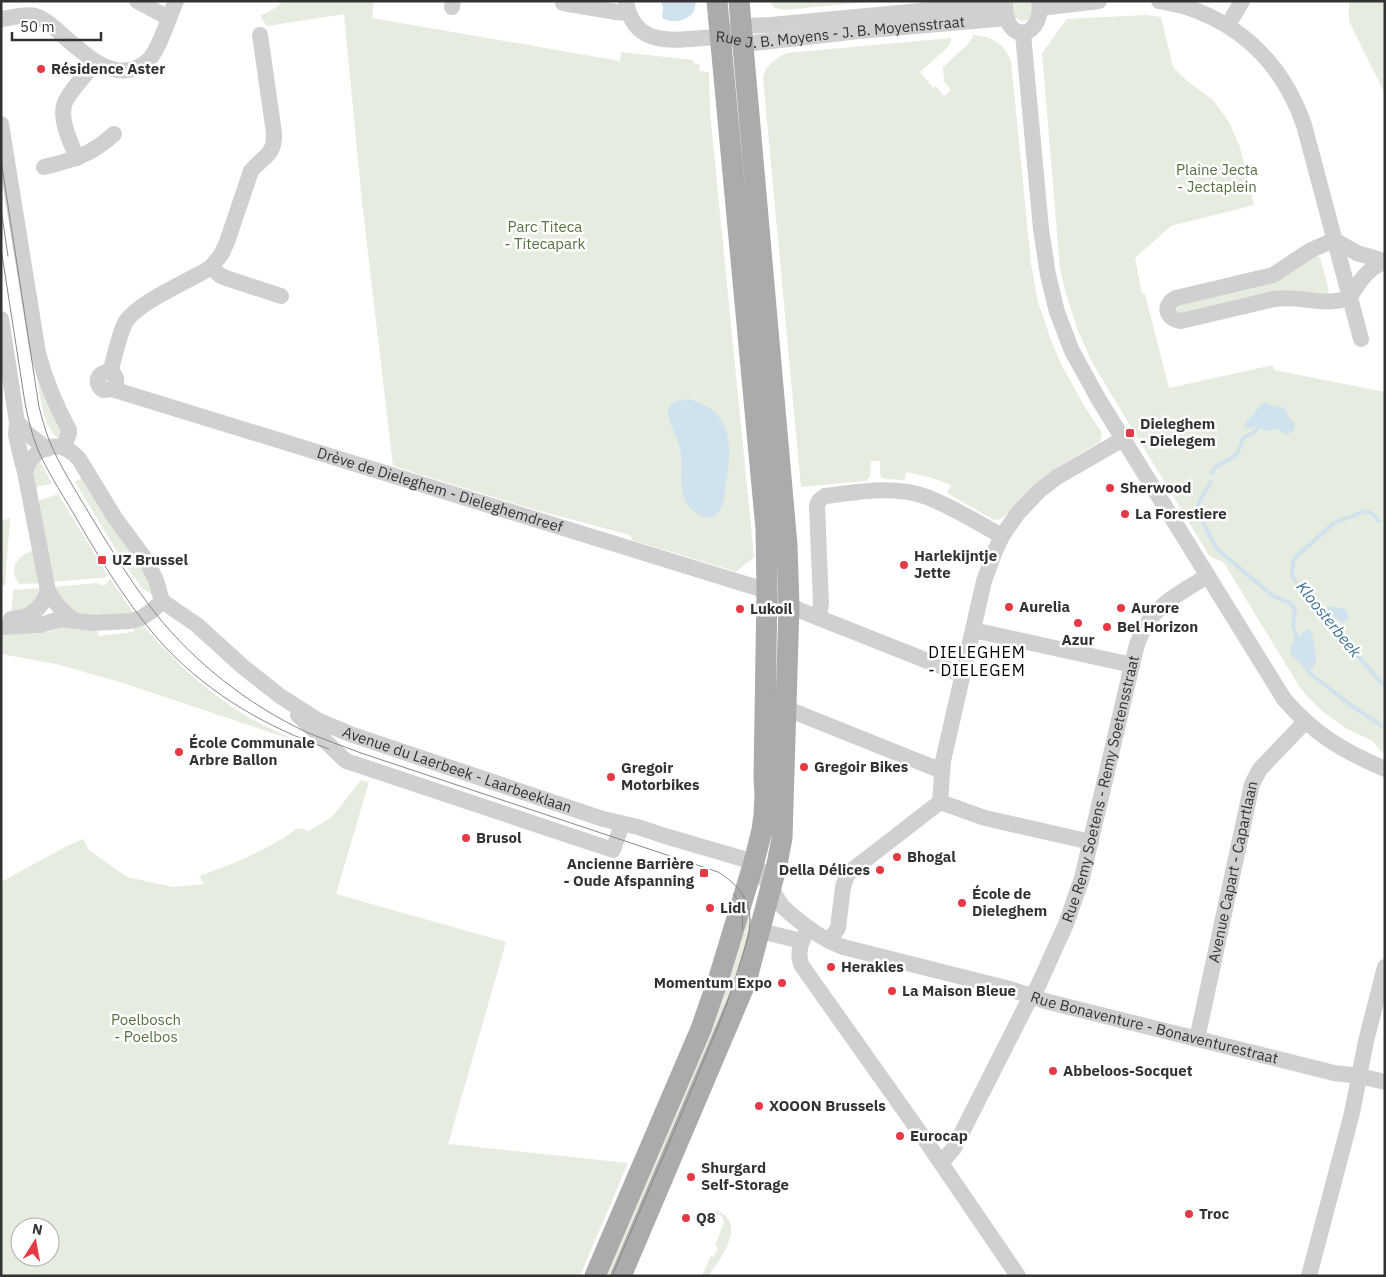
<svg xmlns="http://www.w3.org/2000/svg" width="1386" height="1277" font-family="'IBM Plex Sans',sans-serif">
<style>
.green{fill:#e6ecdf;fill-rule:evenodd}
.water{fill:#cfe2ee}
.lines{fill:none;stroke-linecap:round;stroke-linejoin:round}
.stream{stroke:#cfe2ee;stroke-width:4}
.minor{stroke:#d0d0d0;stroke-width:16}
.major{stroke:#ababab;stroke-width:21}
.tram{stroke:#888;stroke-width:1}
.poi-dot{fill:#e63946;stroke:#fff;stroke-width:2}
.labels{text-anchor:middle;stroke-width:5;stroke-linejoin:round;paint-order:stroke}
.street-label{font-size:15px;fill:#333;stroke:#fff}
.poi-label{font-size:15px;font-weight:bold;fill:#333;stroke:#fff;text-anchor:start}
.park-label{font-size:15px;fill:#56703f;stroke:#fff}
.water-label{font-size:16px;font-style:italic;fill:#3f7597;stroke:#fff}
.neighbourhood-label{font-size:16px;letter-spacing:1px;fill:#000;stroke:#fff}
</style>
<rect width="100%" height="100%" fill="#fff"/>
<path class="green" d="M283 1H374L372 18 620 61 621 52 693 60V63L700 64 699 71 709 72 710 112 754 557 736 572 734 571 632 540 630 535 536 510 393 466 362 202 344 14 267 26 260 16 275 8Z
M769 1H877L785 10 775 8Z
M1014 1H1032L1035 11 1028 20 1022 21 1014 17 1011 5Z
M1349 1H1385V94L1349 21Z
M1146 15 1161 17 1173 67 1186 80 1213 100 1229 122 1240 147 1254 205 1171 226 1135 258 1142 294H1145L1169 388 1273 365 1274 370 1385 392V753L1381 752 1373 741 1347 729 1323 712 1305 694 1299 686 1224 563C1219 559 1212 559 1208 554L1093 364 1078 331 1065 291 1060 268 1042 53 1067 19Z
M974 35C992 36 1004 44 1011 61L1031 264 1038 302 1050 337 1060 362 1083 404 1102 433 1100 442 1059 466 1041 479 1023 496 1006 515 1001 519 994 520 947 493 951 485 929 477 906 472 905 480 885 479 881 477 880 473V461H871L870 477 865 481 801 487 763 78C765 65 775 59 787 53L951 38 950 44 948 47 920 72 933 88 936 86 944 96 951 90 944 81 943 67 968 44Z
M1315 256 1320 257 1329 291 1326 294 1181 316 1173 307Z
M34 352 66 431 59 439C55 436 51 432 49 427 40 410 37 372 34 352Z
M39 459 52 484 40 486 32 490V473Z
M85 476 137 554 124 563 75 482Z
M58 494 107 574 105 578H97L52 582 35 502Z
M10 518 5 585 1 586V521Z
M37 549 43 583 20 584C12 577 12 564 21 557 25 553 31 551 37 549Z
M140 558 154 596 142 588 127 567Z
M110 579 135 615 104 618 73 612 54 587 97 583 104 586Z
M43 588 27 611 11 615 13 590Z
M140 622C181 670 223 708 282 734 297 741 313 746 329 752L120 682 56 664 1 654V630L34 634 52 631 62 626 97 628 98 636 134 632V628Z
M361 780 369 782 336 894 506 942 448 1144 628 1163 580 1276H1V879L3 881 67 846 83 839 89 850 127 877 173 887 204 884 199 876C233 864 268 850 298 828L309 831 332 817ZM20 1227H50V1257H20Z
M743 916 755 919 744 964 615 1276H602Z
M715 1210C749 1221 721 1259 708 1276H702L711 1256 714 1257 718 1248 715 1246 723 1225 724 1222 722 1216 714 1213Z"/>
<path class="water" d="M661 1H695L696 2C695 5 695 8 694 11 689 21 671 24 662 18L663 8Z
M688 399C700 403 713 407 720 418 734 438 729 467 725 489 724 498 724 507 717 514 707 523 690 511 686 502 677 486 684 466 680 449 677 436 670 425 668 413 669 400 678 401 688 399Z
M1264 402 1275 406 1285 408 1289 418 1295 424 1294 430 1287 435 1275 429 1264 431 1259 426 1243 429 1247 421Z
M1332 606 1346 610 1349 618 1343 623C1337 619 1333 615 1326 619L1321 613 1325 608Z
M1308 629 1312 633 1316 659 1315 664 1309 672 1301 661 1292 653C1294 643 1298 634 1308 629Z"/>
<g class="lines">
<path class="stream" d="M1212 473C1216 461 1231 463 1237 453 1240 449 1241 443 1243 438L1253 433 1260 426
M1211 482 1200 500 1197 511 1217 549 1273 596 1290 603 1295 610 1293 626 1297 639 1293 646 1292 653 1301 661 1312 675 1352 706 1385 728
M1379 521C1368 507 1365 511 1350 517 1345 519 1339 520 1334 523L1298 555 1293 561 1292 576 1297 584 1326 619 1385 687"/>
<g class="minor">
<path d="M137 1 169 18"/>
<path d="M563 1V3L616 12 629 13"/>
<path id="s1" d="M626 1C634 53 683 38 719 37 730 37 742 42 754 43L859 31 1007 18"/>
<path d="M1159 1C1168 3 1177 4 1186 7 1245 26 1284 68 1304 125L1361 339"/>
<path d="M452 7 453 1"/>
<path d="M1005 7C1007 47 1045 36 1039 1"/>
<path d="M1040 8 1099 1"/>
<path d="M1 19C12 18 25 13 35 16 48 20 59 32 69 41 87 56 110 78 136 68 144 65 151 59 155 51 164 35 169 17 176 1"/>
<path d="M1228 25 1242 1"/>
<path d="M732 31 741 26 771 25 1005 3"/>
<path d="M1023 34 1041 229 1048 275 1057 312 1072 351 1099 400 1284 699C1314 734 1343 751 1385 769"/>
<path d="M1 124 38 353C45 379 56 406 69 430V433L64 447"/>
<path d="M77 158C71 143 60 122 64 105 67 94 88 72 96 62"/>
<path d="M44 167C73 160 91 155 114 134"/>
<path d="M1334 240 1311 250 1273 275 1176 298C1162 305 1166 319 1181 321L1274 299C1301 295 1323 307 1349 298"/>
<path d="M1334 240 1357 253 1384 261"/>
<path d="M211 267 221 276 226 278 281 296"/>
<path d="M1349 298C1361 280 1365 271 1385 261"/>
<path d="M1 319 17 422 16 435 20 453 25 472 48 591C55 603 63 613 74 620"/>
<path d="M110 372C115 356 118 338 125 323 136 304 183 283 203 272L211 267 221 255 227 242 251 171C263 156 275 156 274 133L260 35"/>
<path id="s2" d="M112 389C118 384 118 376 110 372 98 371 93 383 103 390L112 389 758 588 789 606 963 675"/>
<path d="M17 422 28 434 47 449"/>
<path id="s3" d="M25 472C33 446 60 437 79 459L115 518 146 560 156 580 162 601 197 625 242 666 280 696 319 721 350 734 603 819 638 827 665 836 754 862 782 906C800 923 819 938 843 947L1010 989 1045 1001 1334 1073 1360 1076 1385 1082"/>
<path d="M819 618 821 603 817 507C818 501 820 499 825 496 858 492 895 485 927 497 953 507 978 523 1002 536"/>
<path d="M11 619C30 619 42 608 48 591"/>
<path d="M1 627 40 625 61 619 93 623 130 621 141 618 153 610 162 601"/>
<path d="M973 630 1132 665"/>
<path d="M785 708 942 771"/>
<path d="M298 715 346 761 613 850 622 824"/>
<path d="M940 802 985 818 1091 842"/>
<path d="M808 929C802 939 796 954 802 966L928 1144 1018 1276"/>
<path d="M760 931 802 941"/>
<path d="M829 941 838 928 843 887 847 875 851 871 940 802 943 761 984 581 995 551 1002 536 1018 513 1039 491 1057 477 1123 439"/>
<path id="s4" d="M1197 1039 1252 784 1260 769 1305 722"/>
<path id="s5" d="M941 1163 954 1148 1026 1006 1038 986 1066 924 1082 878 1132 665C1134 658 1135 650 1138 642 1149 608 1179 593 1208 576"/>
<path d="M1309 1276 1352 1113 1366 1041 1385 967"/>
</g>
<path class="major" d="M595 1276 701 1029 720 974 754 862 762 830 764 815 765 795 764 777 767 593 766 529 717 1
M621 1276 746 982 777 864 782 838 789 606 787 545 739 1"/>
<path class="tram" d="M1 160 39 407C42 418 45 429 49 440 61 469 79 496 95 523 114 554 133 585 156 614 195 663 248 704 304 731 323 739 342 746 361 753L718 872C736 883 750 898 750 920 750 934 745 947 741 960 732 990 722 1018 710 1046 678 1123 645 1199 612 1276
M1 209 8 256
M1 248 25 403C28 419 32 435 38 450 49 475 66 500 79 523 104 566 132 611 166 648 211 695 268 728 329 749
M734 894C741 905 744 917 742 930"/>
</g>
<g class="poi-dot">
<circle cx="41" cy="69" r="5"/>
<rect x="1125" y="428" width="10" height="10" rx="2.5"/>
<circle cx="1110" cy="488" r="5"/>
<circle cx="1125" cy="514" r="5"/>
<rect x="97" y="555" width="10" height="10" rx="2.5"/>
<circle cx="904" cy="565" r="5"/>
<circle cx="1009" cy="607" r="5"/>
<circle cx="1121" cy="608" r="5"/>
<circle cx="740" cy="609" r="5"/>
<circle cx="1078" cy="623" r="5"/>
<circle cx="1107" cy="627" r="5"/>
<circle cx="179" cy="752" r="5"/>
<circle cx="804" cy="767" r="5"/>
<circle cx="611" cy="777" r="5"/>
<circle cx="466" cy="838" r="5"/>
<circle cx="897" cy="857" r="5"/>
<circle cx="880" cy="870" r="5"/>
<rect x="699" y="868" width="10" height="10" rx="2.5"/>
<circle cx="962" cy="903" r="5"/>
<circle cx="710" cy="908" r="5"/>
<circle cx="831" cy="967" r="5"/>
<circle cx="782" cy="983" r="5"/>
<circle cx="892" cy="991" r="5"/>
<circle cx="1053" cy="1071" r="5"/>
<circle cx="759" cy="1106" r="5"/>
<circle cx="900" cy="1136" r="5"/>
<circle cx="691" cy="1177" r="5"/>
<circle cx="1189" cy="1214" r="5"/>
<circle cx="686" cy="1218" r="5"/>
</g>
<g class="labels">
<g class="street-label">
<text dy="5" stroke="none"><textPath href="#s1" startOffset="236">Rue J. B. Moyens - J. B. Moyensstraat</textPath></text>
<text dy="5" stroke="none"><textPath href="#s2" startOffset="401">Drève de Dieleghem - Dieleghemdreef</textPath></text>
<text dy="5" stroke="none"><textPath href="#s3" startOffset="580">Avenue du Laerbeek - Laarbeeklaan</textPath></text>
<text dy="5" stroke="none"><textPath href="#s5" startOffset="410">Rue Remy Soetens - Remy Soetensstraat</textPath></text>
<text dy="5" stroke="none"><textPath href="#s4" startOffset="171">Avenue Capart - Capartlaan</textPath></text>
<text dy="5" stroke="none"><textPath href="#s3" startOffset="1339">Rue Bonaventure - Bonaventurestraat</textPath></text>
</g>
<g class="poi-label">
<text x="51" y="74">Résidence Aster</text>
<text x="1140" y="429">Dieleghem<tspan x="1140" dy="17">- Dielegem</tspan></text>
<text x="1120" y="493">Sherwood</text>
<text x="1135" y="519">La Forestiere</text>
<text x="914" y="561">Harlekijntje<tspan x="914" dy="17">Jette</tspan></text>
<text x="112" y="565">UZ Brussel</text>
<text x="1019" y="612">Aurelia</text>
<text x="1131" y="613">Aurore</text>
<text x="750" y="614">Lukoil</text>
<text x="1117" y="632">Bel Horizon</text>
<text x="1078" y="645" text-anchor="middle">Azur</text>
<text x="189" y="748">École Communale<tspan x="189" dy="17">Arbre Ballon</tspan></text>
<text x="814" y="772">Gregoir Bikes</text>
<text x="621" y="773">Gregoir<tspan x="621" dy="17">Motorbikes</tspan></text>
<text x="476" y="843">Brusol</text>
<text x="907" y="862">Bhogal</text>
<text x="694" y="869" text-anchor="end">Ancienne Barrière<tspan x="694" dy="17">- Oude Afspanning</tspan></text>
<text x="870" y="875" text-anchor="end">Della Délices</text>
<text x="972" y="899">École de<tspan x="972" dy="17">Dieleghem</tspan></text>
<text x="720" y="913">Lidl</text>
<text x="841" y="972">Herakles</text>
<text x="772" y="988" text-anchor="end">Momentum Expo</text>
<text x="902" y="996">La Maison Bleue</text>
<text x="1063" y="1076">Abbeloos-Socquet</text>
<text x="769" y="1111">XOOON Brussels</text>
<text x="910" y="1141">Eurocap</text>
<text x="701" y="1173">Shurgard<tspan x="701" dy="17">Self-Storage</tspan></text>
<text x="1199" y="1219">Troc</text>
<text x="696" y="1223">Q8</text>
</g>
<g class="park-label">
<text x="1217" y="175">Plaine Jecta<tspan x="1217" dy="17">- Jectaplein</tspan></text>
<text x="545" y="232">Parc Titeca<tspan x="545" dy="17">- Titecapark</tspan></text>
<text x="146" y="1025">Poelbosch<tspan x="146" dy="17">- Poelbos</tspan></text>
</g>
<g class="water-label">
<text transform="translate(1329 619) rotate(51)" y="6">Kloosterbeek</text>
</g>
<g class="neighbourhood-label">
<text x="977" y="658">DIELEGHEM<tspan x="977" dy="18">- DIELEGEM</tspan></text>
</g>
</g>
<rect width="1386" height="1277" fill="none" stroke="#333333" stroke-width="5"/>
<g transform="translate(35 1242) rotate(11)"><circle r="24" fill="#ffffff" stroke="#adadad"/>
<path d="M0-4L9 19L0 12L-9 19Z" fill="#e63946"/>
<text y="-8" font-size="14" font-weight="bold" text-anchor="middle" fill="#333333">N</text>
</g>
<path d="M12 32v8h89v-8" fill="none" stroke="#333333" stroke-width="2.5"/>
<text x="20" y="32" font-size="15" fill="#333333" stroke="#ffffff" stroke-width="4" paint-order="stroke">50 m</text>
</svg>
